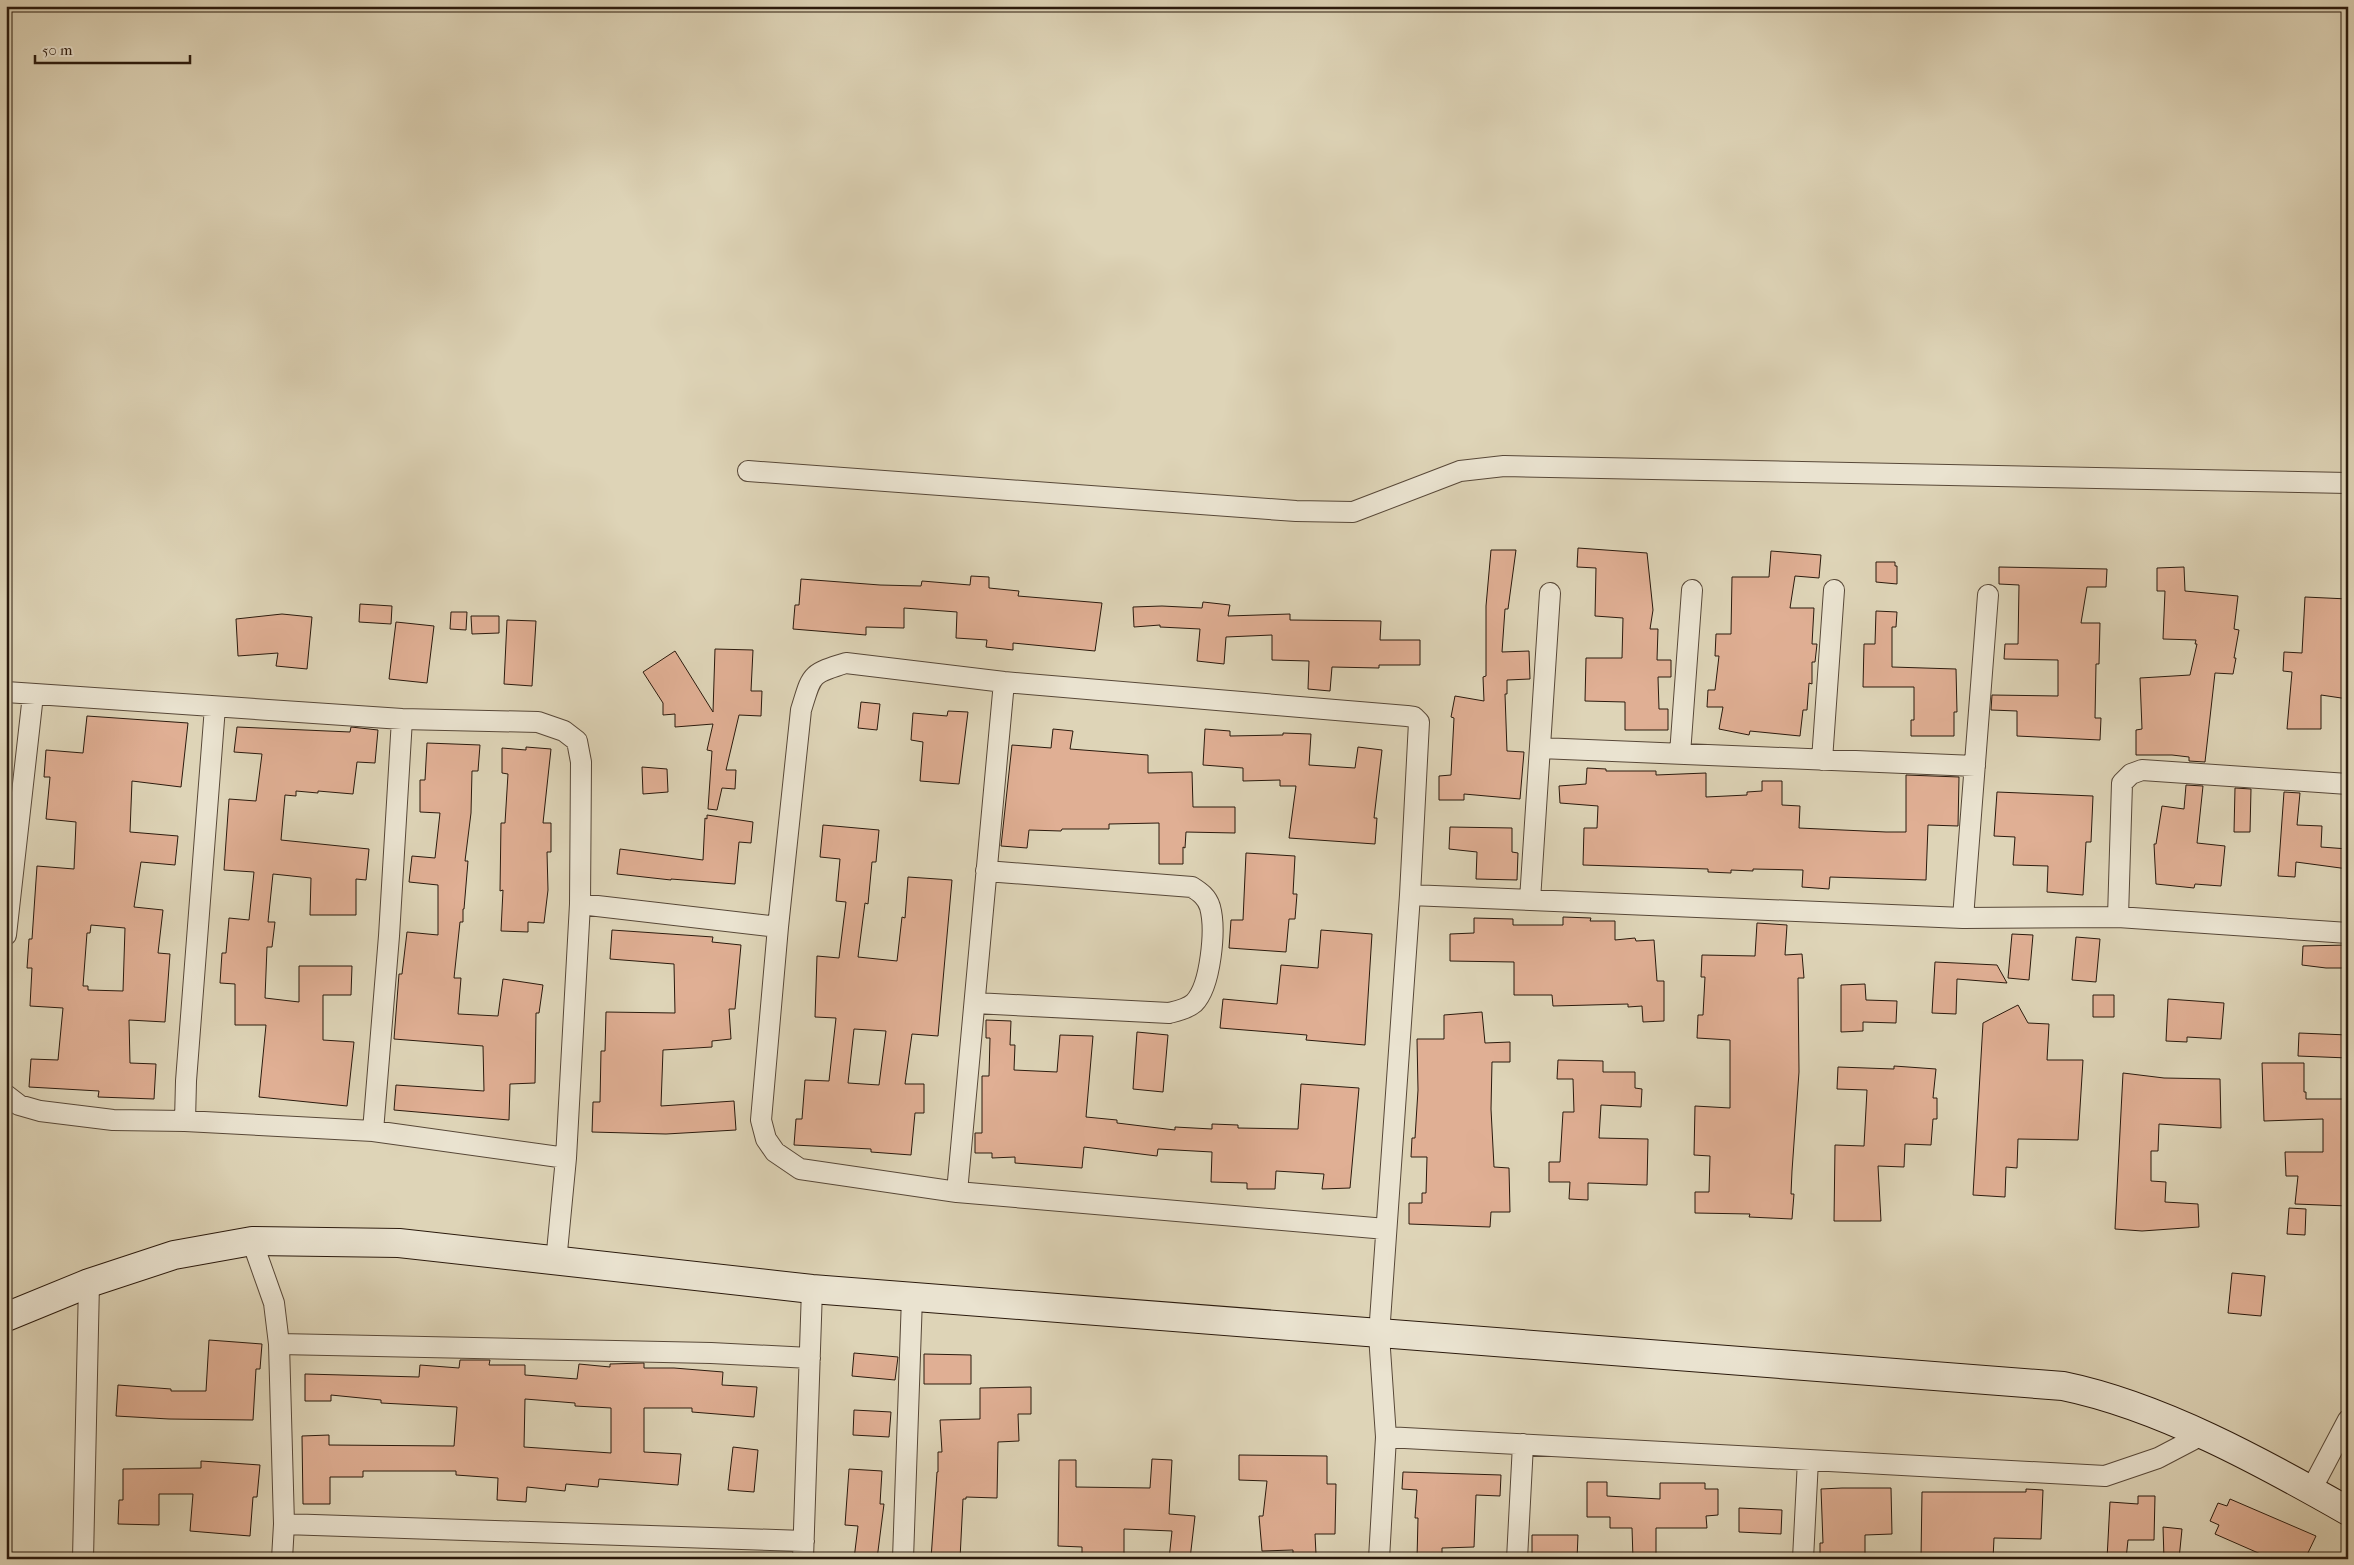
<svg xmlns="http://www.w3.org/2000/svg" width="2354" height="1565" font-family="'IM FELL French Canon',serif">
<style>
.building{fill:#e0af94;stroke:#2b1a0d;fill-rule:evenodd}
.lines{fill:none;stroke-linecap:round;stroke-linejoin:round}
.street-casing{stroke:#584838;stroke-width:22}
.secondary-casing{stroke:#2b1a0d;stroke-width:30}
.street{stroke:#eae3d0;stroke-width:20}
.secondary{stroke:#eae3d0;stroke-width:28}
</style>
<rect width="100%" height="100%" fill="#ded4b7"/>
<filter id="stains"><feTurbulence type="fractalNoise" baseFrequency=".004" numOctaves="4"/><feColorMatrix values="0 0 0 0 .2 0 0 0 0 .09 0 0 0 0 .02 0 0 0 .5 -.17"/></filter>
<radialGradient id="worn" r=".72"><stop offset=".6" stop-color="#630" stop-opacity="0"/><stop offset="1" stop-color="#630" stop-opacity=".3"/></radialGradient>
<path class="building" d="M1578 548 1647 553 1653 610 1650 629H1658L1657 660H1671V677H1658L1659 709H1668V730H1625V702L1585 701 1586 658H1622L1623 618 1595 616 1596 568 1577 567Z
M1491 550H1516L1508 609H1505L1502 652 1529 651 1530 679 1507 680V694H1505L1507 751 1524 752 1520 799 1464 794V800H1439V776L1451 775 1454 718 1451 717 1455 696 1484 701 1483 677 1486 676V606Z
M1771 551 1821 555 1819 578 1795 576 1790 608H1814L1812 644H1817L1815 662H1812V684L1809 683 1807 710H1803L1800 736 1750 731 1749 735 1719 729 1723 707H1707L1708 690H1715L1719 656H1715L1716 634H1731L1732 577H1769Z
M1876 562H1895V566H1897V584L1876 582Z
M1999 567 2107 569 2106 587H2087L2081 623H2100L2099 664H2096L2095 718H2101L2100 740 2017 736V711L1991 710 1992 695 2058 696V660L2004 659 2005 644H2018L2019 585 1999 584Z
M2184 567 2185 591 2238 596 2234 629 2239 630 2234 658H2236L2233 674 2215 673 2205 762 2189 761V757L2172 755H2136V730L2142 729 2140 678 2190 675 2197 644H2195L2196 640 2163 639 2165 591H2157V568Z
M971 576 989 577V588L1019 591 1018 596 1102 603 1095 651 1013 643V650L986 647 987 640 956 638 957 612 904 608V628L866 627V635L793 629 795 605H799L801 579 880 585 921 586 922 581 970 585Z
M2305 597 2348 599V699L2321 695V729H2287L2292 672 2283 671 2284 652 2302 653Z
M1203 602 1230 605 1228 616 1290 614V620L1381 621 1380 640H1420V665H1379V668L1332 667 1330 691 1308 689 1309 661 1272 660V635L1226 637 1224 664 1197 661 1200 629 1160 627V625L1134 627 1133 607 1162 606 1202 608Z
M360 604 392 606 391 624 359 622Z
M1876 611 1897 612 1896 627H1892V667L1956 669 1957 712H1954V736H1911V720H1914V687H1863L1864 644H1875Z
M451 612H467L466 630 450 629Z
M282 614 312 617 307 669 276 666 278 653 238 656 236 619Z
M471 616H499V633L472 634Z
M507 620 536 621 532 686 504 684Z
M396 622 434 626 427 683 389 679Z
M715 649 753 650 751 691H762L761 716 739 715 726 770H736L735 789 722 788 717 810 708 809 712 751 707 750 713 724 675 727V714L663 715V703L643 672 675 651 713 712Z
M861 702 880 704 877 730 858 728Z
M948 711 968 712 959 784 920 781 923 742 911 740 913 713 947 716Z
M87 716 188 723 181 787 132 781 130 832 178 836 175 865 141 862 134 907 163 910 158 953 170 954 165 1022 129 1020 130 1063 156 1064 154 1099 98 1097 99 1091 29 1087 31 1059 58 1060 63 1008 30 1006 32 968H27L29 939H32L37 866 74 869 76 822 46 819 50 777H44L46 750 83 753ZM91 925 125 928 123 991 88 990V986H83L87 933H90Z
M237 727 350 732 351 727 378 730 375 763 357 762 353 794 318 791V793L296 791V796L285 795 281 840 369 849 366 880 356 879V915H310L311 878 273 874 268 922H275L272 947H267L265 998 299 1002V966H352L351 995H323V1040L354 1042 347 1106 259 1097 266 1025H235V984L220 983 222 953H226L229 918 249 920 254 872 224 870 229 799 256 801 262 754 234 752Z
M1053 729 1073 731 1070 749 1148 755V773L1192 772 1193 807H1235V833L1186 832 1185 848 1183 847V864H1159V823L1109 824V829H1062L1061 831 1029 830 1027 848 1001 846 1012 745 1051 748Z
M1205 729 1230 731V736L1283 735V733L1311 734 1309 765 1355 768 1358 747 1382 750 1374 818H1377L1375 844 1289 838 1296 786H1280V780L1243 781V768L1203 765Z
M427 743 480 745 478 771H472L471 813 465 861H468L464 909H463V922H460L454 978H461L458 1014 498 1016 503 979 543 985 539 1013H536L535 1083 510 1084 509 1120 394 1110 396 1085 484 1091 483 1046 394 1039 399 974H402L407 932 438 935V885L409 882 412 856 435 858 440 813 420 812V780H425Z
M526 747 551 749 543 823H551V852H547L548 890 544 923 528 922V932L501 931 503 890 500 891 501 823H505L508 774 502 773V748L526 750Z
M642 767 667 769 668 792 643 794Z
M1587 768 1606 769V771H1656V775L1706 773V797L1747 795V792L1762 791V781H1782V805L1800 806 1799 828 1886 832H1906V775L1959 777 1958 826 1928 825 1926 880 1830 877 1829 889 1802 887 1803 870 1753 869V871L1731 870V873L1708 872V869L1583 865 1584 828H1597L1598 806 1560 803 1559 786 1586 784Z
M2186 785 2203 786 2197 843 2225 846 2221 886 2195 884 2194 888 2156 884 2154 844H2156L2162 806 2184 809Z
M2235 788 2251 789 2250 832H2234Z
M1997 792 2093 796 2091 842H2086L2083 895 2047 892 2048 866 2013 865 2015 837 1994 836Z
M2284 792 2300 793 2297 825 2322 826 2321 847 2348 849V869L2296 862 2295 877 2278 876Z
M707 815 753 822 751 843 739 842 735 884 671 879V880L617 874 620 849 703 860 705 818 707 819Z
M823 825 879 830 876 862H872L868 904 865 903 858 957 897 961 902 917 905 918 908 877 952 880 938 1036 912 1034 905 1084H924V1113H915L911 1155 871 1152V1149L794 1145 796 1119H802L805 1080 829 1081 836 1018 815 1017 817 956 839 958 846 902 836 901 840 859 820 857ZM854 1029 886 1031 879 1085 848 1083Z
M1450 827 1512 828V852L1518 853 1517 880 1476 879 1477 852 1449 849Z
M1246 853 1295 856 1293 894H1297L1295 919H1289L1286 952 1229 948 1231 920H1243Z
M1563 917 1591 918 1590 921H1615V940L1635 938 1636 941 1654 940 1657 981H1664V1021L1643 1022 1642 1006 1628 1007V1004L1553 1006 1552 995H1514V962L1450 961V934L1474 933V918L1513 919V925H1563Z
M1757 923 1787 925 1785 955 1802 954 1804 978H1798L1799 1072 1792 1171 1791 1194H1794L1792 1219 1749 1217 1750 1214 1695 1213V1192H1709L1710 1156 1694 1155 1695 1106 1730 1108V1040L1697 1038 1698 1015H1703L1705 977H1701L1702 955 1755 956Z
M612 930 713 937 712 942 741 945 735 1009H729L731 1039 712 1041V1047L663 1050 661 1106 734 1101 736 1130 666 1134 592 1132 593 1102H600L601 1051H605L606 1012 675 1013 674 964 610 959Z
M1321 930 1372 934 1365 1045 1306 1040 1307 1035 1220 1028 1223 999 1277 1004 1281 965 1318 968Z
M2012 934 2033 935 2029 980 2008 978Z
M2076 937 2100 939 2096 982 2072 980Z
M2348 945V968H2326L2302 965 2303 946Z
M1935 962 1997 965 2007 983 1957 979 1956 1014 1932 1013Z
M1865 984 1866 1000 1897 1001 1896 1023 1863 1022V1031L1841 1032V985Z
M2093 995H2114V1017H2093Z
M2168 999 2224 1003 2221 1039 2187 1037V1042L2166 1041Z
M2018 1005 2028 1023 2049 1024 2047 1060H2083L2078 1140 2018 1139 2017 1168 2006 1167 2005 1197 1973 1195 1983 1023Z
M1482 1012 1485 1043 1510 1042V1062H1492L1491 1109 1494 1167 1509 1168 1510 1212H1491L1490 1227 1409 1224V1203H1422V1193H1426L1427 1157H1411L1412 1138H1415L1418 1090 1417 1039H1444V1015Z
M986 1020 1011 1021 1010 1045H1015L1014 1070 1057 1072 1060 1035 1093 1036 1086 1117 1117 1120V1123L1175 1130V1127L1212 1129V1124L1238 1125V1128L1298 1129 1301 1084 1359 1088 1350 1188 1322 1189 1324 1174 1276 1171 1275 1189H1247V1183L1211 1182 1212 1152 1158 1149 1157 1156 1084 1147 1082 1168 1015 1163V1157L992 1158V1153H975V1133H982V1076H989L990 1038H986Z
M1137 1032 1168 1035 1163 1092 1133 1089Z
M2299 1033 2348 1035V1058L2298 1056Z
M1558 1060 1603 1061V1072H1635V1088L1642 1089 1641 1107 1601 1105 1599 1138 1648 1139 1647 1185 1588 1183V1200L1569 1199 1570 1182H1549V1162H1560L1563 1112H1574L1573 1079H1557Z
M2262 1063H2304V1092H2306V1099H2348V1206L2295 1204 2298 1176H2286L2285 1152H2323V1119L2264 1121Z
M1894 1066 1936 1069 1933 1098H1937V1119H1933L1931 1145 1905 1144 1904 1167 1878 1166 1881 1221H1834L1835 1145 1864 1146 1867 1090 1837 1089 1838 1067 1894 1069Z
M2123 1073 2164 1078 2220 1079 2221 1128 2159 1124 2158 1151H2151V1181L2166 1182 2165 1202 2198 1204 2199 1227 2142 1231 2115 1229Z
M2289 1208 2306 1209 2305 1235 2287 1234Z
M2232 1273 2265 1276 2261 1316 2228 1313Z
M209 1340 262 1344 260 1369H256L253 1420 169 1419 116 1416 118 1385 171 1389V1391H206Z
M854 1353 898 1357 895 1380 852 1376Z
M924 1354 971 1355V1384H924Z
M460 1360H490L489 1365H525V1375L577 1379 579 1364 610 1367V1364L644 1363V1368H674L723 1372 722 1385 757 1387 754 1417 692 1412V1408H644V1452L681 1454 678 1485 599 1479 598 1487 566 1484 565 1491 527 1487 526 1502 497 1500 498 1478 456 1475V1471H363V1477H330V1504H303L302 1436 329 1435V1445L454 1446 457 1407 381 1403V1400L331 1395V1401H305V1374L419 1377 420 1365 459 1368ZM525 1399 575 1403V1406L611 1408V1453L524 1447Z
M1031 1387V1414H1018L1019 1441 998 1442 997 1498 966 1497V1499H963L960 1559H931L937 1472H938V1452H942L940 1420 980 1419V1388Z
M854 1410 891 1412 889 1437 853 1435Z
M733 1447 758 1450 754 1492 728 1490Z
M1239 1455 1327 1456V1484H1336L1335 1534H1315L1316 1554 1293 1555V1550L1262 1551 1259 1516H1263L1267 1481 1239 1480Z
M1152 1459 1172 1460 1169 1514 1195 1516 1190 1559H1169L1172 1531 1124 1529V1556L1082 1558V1547L1058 1546 1059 1460H1076V1487L1150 1488Z
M201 1461 260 1465 257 1497H253L250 1536 190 1531 193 1494H159V1525L118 1524 119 1500H123V1469L201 1468Z
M849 1469 882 1471 880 1504H884L877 1559H854L858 1526 845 1525Z
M1403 1472 1501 1475 1500 1496 1476 1495 1474 1547 1442 1548V1559H1417L1418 1518H1415L1417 1490 1402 1489Z
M1587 1482H1607V1496L1660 1499V1483H1705V1489H1718V1515L1706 1516 1707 1528H1656V1559H1633L1632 1528H1610V1517H1587Z
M1842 1488H1891L1892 1534 1865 1535V1559H1820V1543H1823L1821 1489Z
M2026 1489 2043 1490 2041 1539 1994 1538 1993 1559H1921L1922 1492H2026Z
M2138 1496H2155L2154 1540H2128L2126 1559H2107L2110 1502 2138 1504Z
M2230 1499 2316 1536 2305 1559H2272L2215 1534 2219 1525 2210 1521 2218 1503 2227 1506Z
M1739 1508 1782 1510 1781 1534 1739 1532Z
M2163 1527 2182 1529 2179 1559H2164Z
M1532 1535H1578L1577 1559H1532Z"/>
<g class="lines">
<defs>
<path id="street" d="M748 471 1296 511 1353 512 1460 471 1504 466 2348 483
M6 692 402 719 538 722 564 731 577 741 581 762 580 904 566 1158 556 1262
M1540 748 1975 766
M1680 754 1692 590
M1822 760 1834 590
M1410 895 1963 918 2118 917 2348 933
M1530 900 1550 593
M580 904 778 927
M2118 917 2122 783 2131 774 2142 770 2348 784
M1963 918 1988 595
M6 935 33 695
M975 1003 1169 1013C1177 1011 1187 1009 1194 1003 1211 986 1216 929 1210 907 1207 897 1200 892 1192 887L986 871
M6 1095 19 1105 40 1111 113 1120 185 1121 373 1131 566 1158
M185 1121 186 1081 215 707
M373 1131 389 936 402 719
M957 1192 1004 682
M252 1241 274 1303 279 1344 284 1524 282 1559
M279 1344 711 1353 810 1358
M1386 1437 2105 1476 2158 1458 2202 1435
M2311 1490 2348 1420
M284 1524 804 1541
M83 1559 89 1283
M803 1559 812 1289
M903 1559 912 1297
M1379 1559 1386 1437 1379 1335 1410 895 1419 722 1414 717 1407 716 1004 682 846 663C809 674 812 675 801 710L778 927 761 1120 766 1139 775 1152 800 1169 957 1192 1386 1229
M1517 1559 1523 1444
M1803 1559 1808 1460"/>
<path id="secondary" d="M6 1317 89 1283 174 1255 252 1241 399 1243 812 1289 2063 1386C2160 1406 2262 1462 2348 1511"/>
</defs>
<use href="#street" class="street-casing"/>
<use href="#secondary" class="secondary-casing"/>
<use href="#street" class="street"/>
<use href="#secondary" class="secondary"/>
</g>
<rect width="2354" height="1565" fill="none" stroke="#ded4b7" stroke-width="25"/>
<rect x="8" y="8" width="2339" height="1550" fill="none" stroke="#2b1a0d" stroke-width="2.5"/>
<rect x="12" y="12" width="2329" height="1540" fill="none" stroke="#2b1a0d"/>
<path d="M35 55v8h155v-8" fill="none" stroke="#2b1a0d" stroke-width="2.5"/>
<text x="42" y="55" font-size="15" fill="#2b1a0d" stroke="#eae3d0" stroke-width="4" paint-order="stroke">50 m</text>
<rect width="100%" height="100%" filter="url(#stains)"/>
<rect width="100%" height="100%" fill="url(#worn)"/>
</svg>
